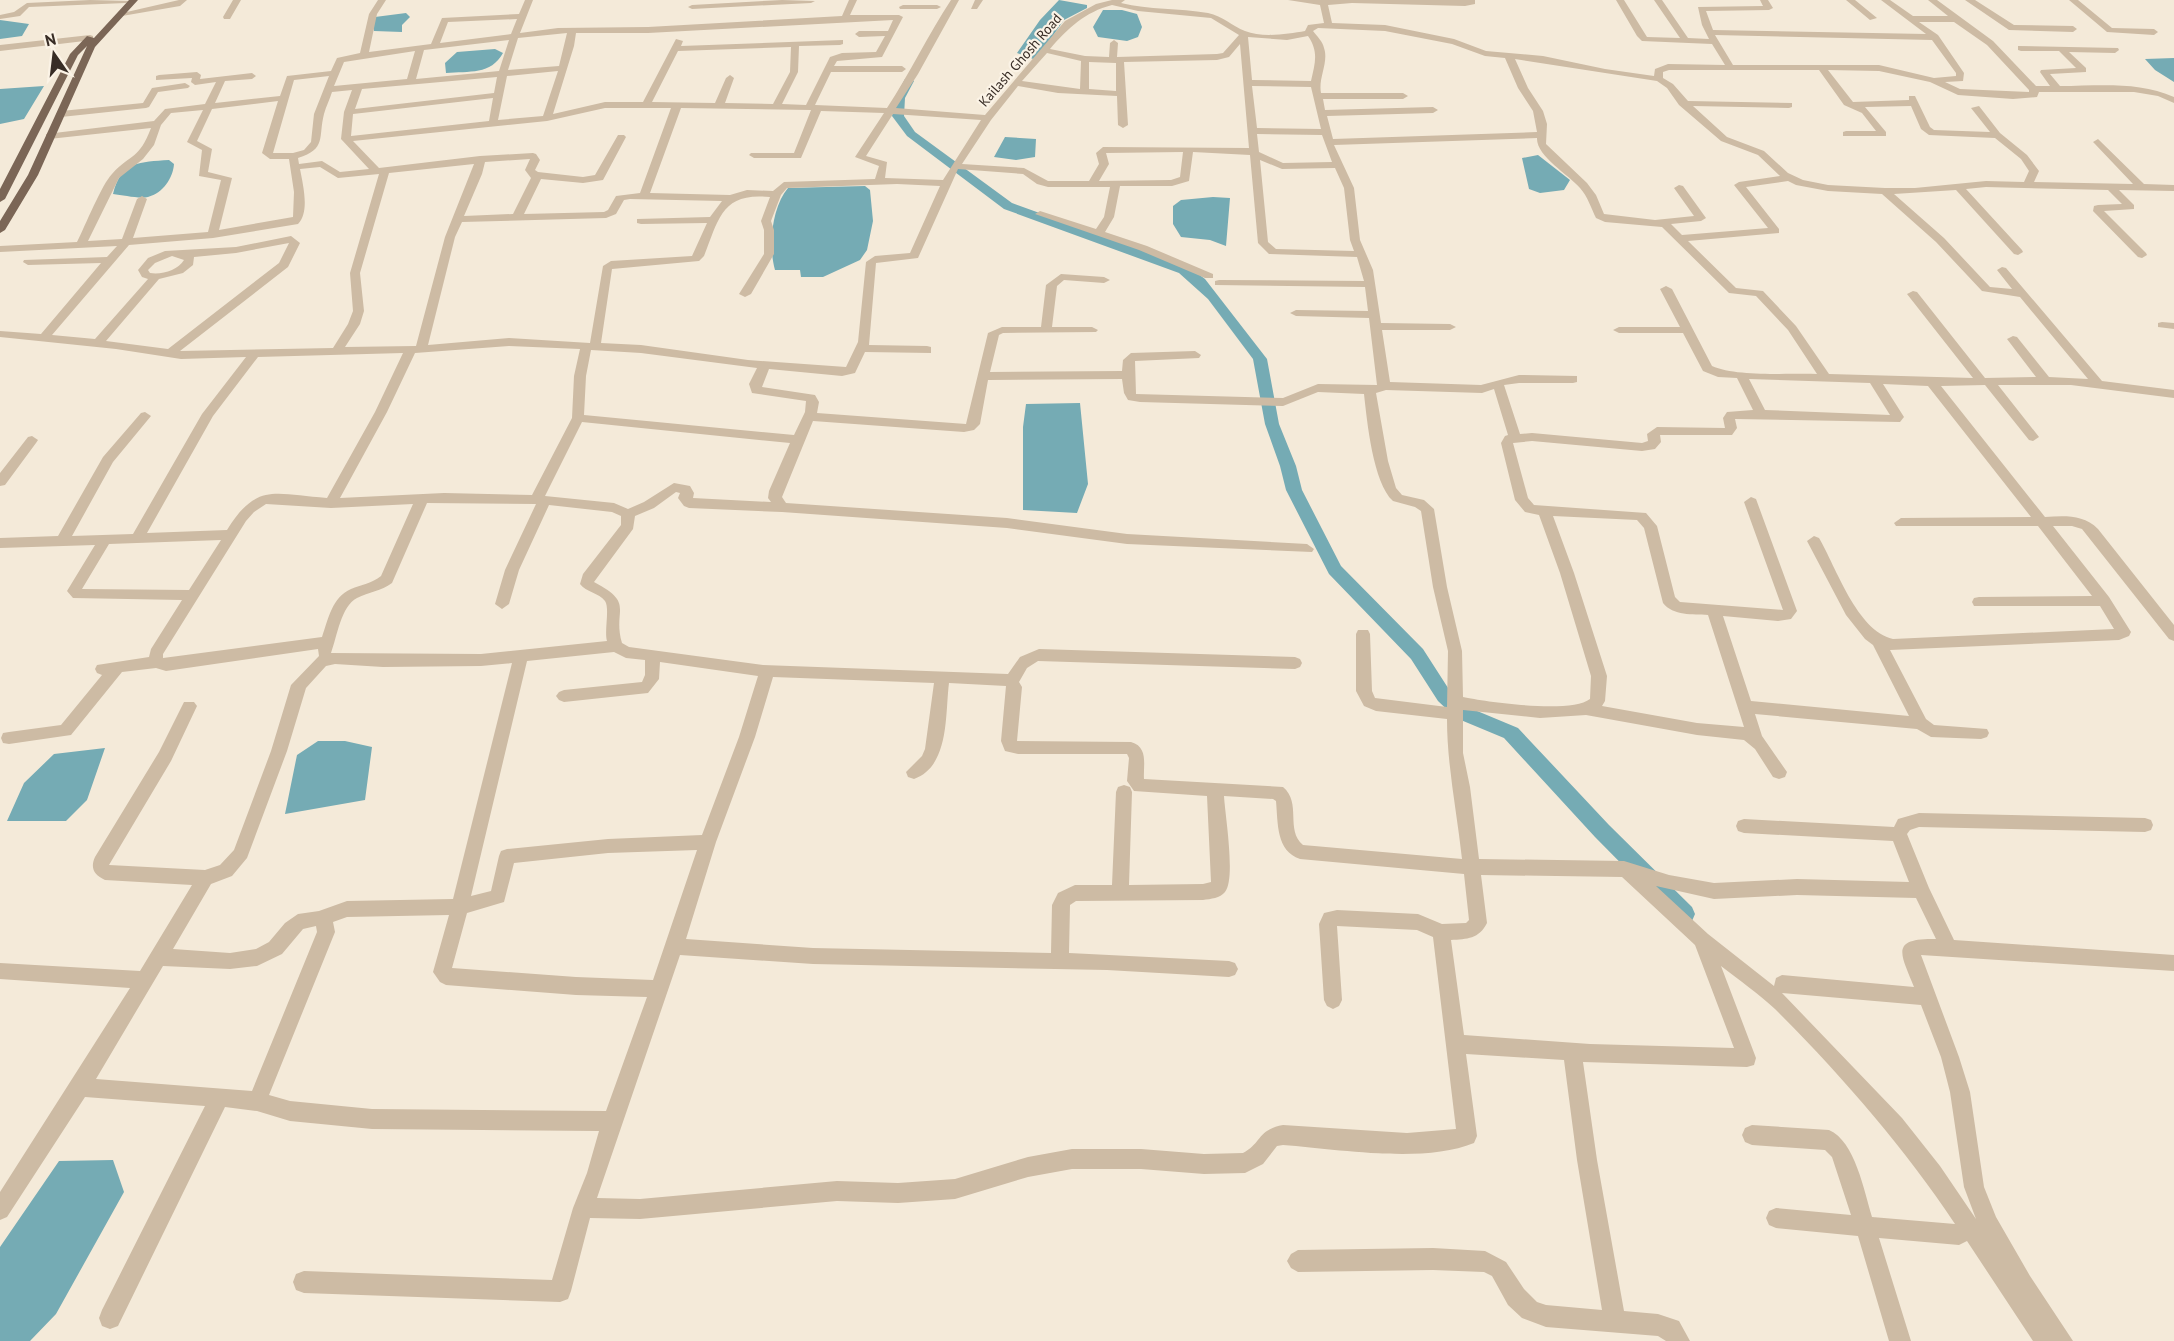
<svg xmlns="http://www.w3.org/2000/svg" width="2174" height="1341" font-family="'PT Sans',sans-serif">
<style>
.water{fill:#75abb4}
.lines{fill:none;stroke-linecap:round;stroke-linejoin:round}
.canal{fill:#75abb4;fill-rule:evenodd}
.minor{fill:#cdbba4;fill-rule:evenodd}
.major{fill:#7b6656;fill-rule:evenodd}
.labels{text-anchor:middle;stroke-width:4.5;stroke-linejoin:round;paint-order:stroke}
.far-street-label{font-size:14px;fill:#382d26;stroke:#fbf3e6}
</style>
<rect width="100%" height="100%" fill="#f4ead9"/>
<path class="water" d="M1059 0 1087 5V8L1064 20 1036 60 1017 53 1040 20Z
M1103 10H1122L1137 14 1142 27 1138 37 1127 41 1098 37 1093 27Z
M406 13 410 17 402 25V32L374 31 372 23 375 17Z
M0 20 29 24 22 36 0 39Z
M495 49 503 53C491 75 469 71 446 73L445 63 457 52Z
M2174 58V82L2155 70 2145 59Z
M44 86 24 119 0 124V89Z
M1005 137 1036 139 1035 157 1016 160 994 157Z
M1538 155 1570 180 1564 190 1540 193 1529 189 1522 158Z
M169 160 174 164C173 178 163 193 148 197 139 199 123 195 113 194 121 161 140 162 169 160Z
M865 186 870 190 873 221 867 250 860 260 823 277H801L800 270H775C768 245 772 207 788 188Z
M1213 197 1230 198 1226 246 1210 240 1181 237 1173 224V206L1181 200Z
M1080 403 1088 484 1077 513 1023 510V427L1026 404Z
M318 741H345L372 747 365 800 285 814 297 755Z
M105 748 87 800 66 821H7L24 783 54 754Z
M113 1160 124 1192 56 1314 30 1341H0V1247L59 1161Z"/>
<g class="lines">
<path class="canal" d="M909 78 914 81 905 98 904 116 915 132 1012 203 1189 267 1205 279 1267 359 1279 424 1296 466 1302 490 1341 566 1423 649 1450 691 1470 708 1518 728 1609 825 1692 907 1695 914 1692 921 1685 924 1678 921 1595 837 1504 738 1456 718 1438 701 1411 659 1329 574 1286 490 1280 466 1265 424 1253 359 1208 299 1179 273 1004 209 907 136 892 116 895 98 905 79Z"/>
<path class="minor" d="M90 0 130 1 126 3 29 7 20 16 0 19V15L14 12 27 3Z
M179 0H187L180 6 122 16 118 14Z
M233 0H241L230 19H224L223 17Z
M378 0H386L377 14 369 52 431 44 442 18 519 14 525 0H533L520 33 558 28 648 27 842 16 849 0H857L850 15H899L903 17 882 57 837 61 834 66H902L906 69 902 72H831L815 105 887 108C910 73 928 35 951 0H959L918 74 896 108 985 115 1065 21 1096 4 1112 0H1125L1121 3C1149 10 1179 8 1208 13 1223 16 1232 26 1245 31 1262 38 1288 34 1305 31L1308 25 1324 23 1320 5 1288 0H1475V4L1465 6 1352 3 1328 5 1332 23 1385 25 1454 39 1486 51 1543 56 1605 69 1654 76 1655 69 1668 64 1725 65 1712 44 1642 41 1637 36 1616 0H1624L1647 37 1680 38 1654 0H1662L1688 38 1709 39 1702 25 1698 7 1763 6 1760 0H1768L1773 8 1769 10 1706 11 1713 30 1926 34 1881 0H1890L1913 16H1948L1928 0H1937L1993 41 2036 86H2050L2040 72 2041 70 2076 68 2059 51H2021L2018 50V46L2118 48 2119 50 2115 53 2069 52 2086 68V72L2050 74 2060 86C2098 86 2138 81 2174 97V103L2158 96 2134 92H2039L2037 97 2013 99 1958 95 1930 82 1879 71 1828 70 1853 102 1909 100V96H1915L1930 127 1934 130 1990 132 1971 108 1979 106 2000 133 2027 155 2039 171 2034 182 2133 184 2095 144 2093 142 2098 139 2144 184 2174 185V191L2119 190 2134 205V209L2104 211 2146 253 2147 255 2142 258 2138 257 2093 211 2094 206 2098 205 2122 204 2108 190 1986 187 1966 189 2022 250 2023 252 2018 255 2014 254 1956 190 1894 194 1944 238 1990 287 2012 289 1997 270 2002 267 2006 268 2102 381 2174 390V398L2071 385H1998L2039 437 2033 441 2029 440 1985 385 1941 386 2045 517C2064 516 2083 514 2098 529L2174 625V641L2169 639 2082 529 2072 526H2053L2109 597 2131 632 2129 636 2119 640 1890 650 1926 719 1934 725 1987 729 1989 733 1987 737 1981 739 1931 737 1917 729 1755 714 1762 736 1787 772 1785 777 1779 779 1773 777 1755 749 1744 740 1697 735 1586 715 1540 718 1463 710V753L1470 787 1479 859 1624 861 1669 875 1714 883 1797 879 1909 882 1893 841 1744 833 1738 831 1736 826 1738 821 1744 819 1894 827 1898 819 1919 813 2145 818 2151 820 2153 825 2151 830 2145 832 1919 827 1910 830 1907 834 1929 888 1954 940 2174 955V971L1921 955 1959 1057 1970 1092 1984 1187 1996 1217 2030 1276 2073 1341H2033L1967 1241 1959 1245 1879 1238 1911 1341H1889L1858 1236 1776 1228 1769 1225 1766 1218 1769 1211 1776 1208 1851 1215 1832 1157 1825 1150 1752 1145 1745 1142 1742 1135 1745 1128 1752 1125 1829 1130C1855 1141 1864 1191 1872 1217L1955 1224C1904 1147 1841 1075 1775 1009 1759 994 1739 980 1721 966L1756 1058 1754 1065 1747 1067 1583 1062 1597 1160 1624 1311 1658 1314 1679 1321 1690 1341H1666L1658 1336 1546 1327 1522 1318 1508 1305 1492 1276 1484 1272 1433 1270 1298 1272 1291 1268 1287 1261 1291 1254 1298 1250 1433 1248 1485 1251 1506 1262 1524 1289 1537 1302 1546 1305 1602 1310 1577 1160 1564 1060 1466 1054 1477 1136 1474 1143C1423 1164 1338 1149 1283 1145L1277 1146 1263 1164 1245 1173 1204 1174 1141 1169H1072L1028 1177 955 1199 898 1203 837 1201 640 1219 590 1218 571 1291 568 1299 560 1302 304 1293 296 1290 293 1282 296 1274 304 1271 552 1280 573 1208 587 1173 599 1131 372 1129 290 1121 257 1111 225 1107 118 1326 110 1329 102 1326 99 1318 102 1310 205 1106 85 1097 7 1217 0 1220V1192L130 988 0 979V963L140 971 192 885 105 880C94 875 90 868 95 857L159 752 184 702H194L197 706 171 761 109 865 205 870 220 865 234 850 271 751 291 685 319 656 318 649 166 671 156 668 122 672 71 735 9 744 3 743 1 738 3 733 9 732 61 725 102 675 97 673 95 669 97 665 149 657 151 649 182 600 73 598 67 591 95 545 0 548V538L58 536 103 457 141 413 145 412 151 416 113 462 72 536 133 534 202 414 246 357 181 359 116 349 0 337V331L41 334 101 263 28 265 23 262 24 260 107 257 117 246 0 252V246L77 242C85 226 102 184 112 174 131 153 139 160 151 128L49 139 46 138V134L154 121 165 109 205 104 216 82 195 85 191 82 192 78 156 80V76L159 75 197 72 201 75 200 79 252 73 256 76 252 79 225 81 215 103 280 96 287 76 331 71 337 58 360 53 369 14ZM1112 5 1138 11 1211 18 1239 35 1223 53 1217 54 1117 57 1118 43 1114 40 1110 43 1109 57 1085 56 1050 49C1068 28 1085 12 1112 5ZM517 19 511 34 440 43 448 22ZM893 20 888 31H859L855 34 859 37 885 36 876 52 842 53 830 57 806 105 782 104 798 72 799 46 840 45 843 44V40L681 46 683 41 676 39 643 102H605L553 114 574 46 576 33H648ZM1919 22H1954L1987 45 2029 90V92L1960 89 1945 82 1963 81 1964 73 1938 35ZM1318 28 1385 31 1452 44 1485 56 1505 58 1518 88 1533 111 1537 132 1333 139 1327 116 1433 113 1438 110 1433 107 1325 110 1323 99H1403L1408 96 1403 93H1321C1318 78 1329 62 1324 48 1323 42 1317 36 1313 31ZM567 33 559 66 508 70 518 38ZM1715 35 1932 40 1956 73V76L1934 78 1879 65H1733ZM1308 36C1319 52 1315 63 1311 81L1252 80 1248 37 1287 40ZM509 40 499 71 416 79 424 50ZM1240 44 1249 148 1103 147 1096 153 1099 164 1089 181H1048L1024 168 962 164 991 120 1018 86 1058 93 1117 96 1118 125 1123 128 1128 125 1124 62 1217 60 1229 57ZM791 47 790 72 773 104 725 103 734 78 730 75 726 78 715 103 652 102 678 51ZM415 51 407 79 334 86 344 62ZM1047 53 1081 61 1080 89 1022 81ZM1515 59 1657 81 1667 88 1679 105 1721 141 1758 155 1780 176 1739 182 1734 185 1768 228 1682 235 1671 224 1701 221 1706 218 1683 186 1679 185 1674 188 1694 216 1655 220 1604 214 1596 195 1587 183 1546 144 1547 124 1543 111 1528 88ZM1089 62 1116 63V91L1089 89ZM1669 70H1819L1844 105 1862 113 1876 131H1846L1843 132V136H1886V132L1865 107 1911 106 1921 129 1929 135 1995 138 2021 159 2029 171 2024 182 1986 181 1915 188H1885L1828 185 1803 180 1788 173 1764 151 1727 137 1693 106 1789 108 1792 107V103L1688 101 1673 84 1663 78V72ZM558 71 543 116 498 120 507 76ZM329 76 314 114 311 142 304 150 293 153H273L294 80ZM497 77 494 93 355 109 362 89ZM1252 86 1311 87 1321 129 1257 128ZM352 90 344 112 341 139 369 169 340 172 322 161 299 164 298 158C327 149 318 137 324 114 326 106 330 99 332 92ZM493 98 489 121 351 136 353 114ZM278 101 262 153 270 159H289L294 192 293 217 219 230 232 178 208 172 212 149 197 141 212 109ZM605 108H671L640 193 616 196 608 210 604 212 524 214 541 179 583 183 603 180 626 137 624 135H618L595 175 583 177 538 172 535 170 540 160 536 154 533 153 480 156 379 168 353 141 547 121ZM681 108 811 110 794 153H751L749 155 754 158H801L821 111 884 113 855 157 879 166 875 179 784 182 773 191 747 190 730 195 650 193ZM203 110 187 142 202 150 199 176 221 180 208 232 133 238 147 199 142 196 137 199 122 239 88 241 119 178 143 159 154 145 161 125 171 113ZM893 114 981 120 943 180 885 178 887 162 866 156ZM1257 134 1322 135 1332 162 1283 163 1259 152ZM1537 138C1536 156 1569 175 1580 188 1588 197 1591 208 1596 218L1605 222 1662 227 1729 293 1756 296 1788 330 1817 374C1789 373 1736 377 1712 366L1672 289 1666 286 1660 289 1680 327H1619L1613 330 1619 333H1683L1703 371 1718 377 1737 378 1753 410 1727 412 1723 418 1725 428 1657 427 1647 434 1648 441 1642 443 1532 433 1520 434 1504 385 1519 383H1573L1577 382V376L1519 375 1481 385 1390 382 1382 330H1450L1456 327 1450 324 1381 323 1373 270 1360 240 1354 188 1334 145ZM1183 152 1180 177 1171 180 1099 181 1109 164 1106 153ZM1193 152 1250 155 1258 243 1269 254 1357 257 1364 281 1219 280 1215 281V285L1365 287 1368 311 1296 310 1290 313 1296 316 1369 318 1377 385 1318 384 1283 398 1136 394 1135 361 1199 358 1201 355 1195 351 1131 353 1123 360 1122 371 990 372 999 335 1003 333 1096 332 1098 330 1092 327H1052L1057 286 1064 280 1104 283 1110 280 1104 277 1061 274 1046 285 1041 327H1002L988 333 966 424 817 413 819 402 815 395 762 387 769 369 842 376 855 373 865 352 931 353V347L927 346 869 345 876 263 918 258 958 169 1023 174 1037 184 1048 187H1110L1104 217 1096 229 1040 211 1035 214 1139 250 1205 278H1213V274L1147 246 1105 232 1114 217 1120 186H1172L1189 181ZM530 159 525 170 531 178 513 214 464 216 482 174 485 162ZM1260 160 1282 169 1335 168 1344 188 1350 240 1354 251 1276 249 1268 242ZM474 164 445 237 416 346 345 347 360 324 364 311 360 273 389 173ZM320 167 338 178 379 174 350 273 353 311 348 324 333 348 180 351 288 267 300 243 291 236 236 247 165 251 148 258 138 270 142 277 148 279 95 339 52 335 129 245 213 238 298 224C310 212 303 185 300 169ZM1788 181 1796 185 1828 191 1882 194 1936 242 1982 291 2020 297 2088 379 2049 377 2017 337 2013 336 2007 339 2036 377 1985 378 1917 292 1913 291 1907 294 1973 378 1829 374 1796 326 1763 291 1736 288 1688 241 1779 233V229L1746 187ZM897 184 940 186 910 253 875 256 866 262 858 342 846 367 748 360 641 345 601 343 612 269 699 261 704 256C719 218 722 192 770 197L761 221 764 230V254L739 294 745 297 751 294 774 254V230L771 221 781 195 787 188ZM630 199 722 201 710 217 637 219V223L641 224 707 223 692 256 611 261 603 266 590 343 509 338 428 345 455 237 462 222 606 218 616 214 624 200ZM289 243 279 263 168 349 106 341 159 279 183 273 193 265 194 257 236 253ZM172 256 184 260C178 270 162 275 150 273L148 270 155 263ZM509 346 580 349 574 376 572 418 532 495 444 493 340 498 387 412 415 353ZM591 350 641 353 757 368 749 384 752 393 806 401 805 412 794 435 584 415 586 376ZM403 353 375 412 327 498C276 495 257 481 227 530L147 533 213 416 258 357ZM1122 379 1124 393 1128 400 1140 402 1283 406 1318 392 1364 394C1367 421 1373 483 1393 501L1415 507 1421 511 1433 587 1448 651 1447 707 1375 698 1372 691 1370 634 1368 630H1358L1356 634V691L1364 706 1376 711 1447 719C1447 766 1457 812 1462 859L1303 845C1285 830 1302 803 1283 787L1144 779C1143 766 1149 747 1131 742L1017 741 1022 687 1019 682 1027 668 1038 661 1295 669 1300 667 1302 663 1300 659 1295 657 1039 649 1020 657 1008 674 763 665 629 647 622 643C612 609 636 604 594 582L633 529 635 516 654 508 676 492 680 493 678 498 684 506 689 508 782 512 1007 528 1127 544 1312 552 1314 549 1307 544 1127 534 1007 518 786 503 782 497 813 421 964 432 974 430 980 424 988 380ZM1749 379 1870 383 1890 415 1765 410ZM1883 384 1928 386 2031 517 1901 518 1894 523 1896 526H2038L2092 596 1979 597 1974 598 1972 602 1974 606H2100L2114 629 1893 639C1857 631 1836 567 1819 538L1814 536 1807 541 1846 615 1865 639 1873 645 1909 716 1751 701 1723 616 1778 621 1791 619 1797 611 1756 499 1751 497 1744 502 1783 610 1680 602 1675 597 1657 526 1646 513 1534 505 1528 498 1513 443 1532 441 1642 451 1655 449 1661 442 1660 435H1732L1737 428 1735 419 1900 422 1904 417ZM1494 389 1508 435 1505 436 1501 443 1515 500 1525 512 1539 515 1560 573 1591 676 1590 699C1571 714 1487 702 1463 697L1462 651 1447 587 1434 509 1424 500 1402 495 1396 488 1388 461 1376 393 1386 390 1482 393ZM582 422 790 443 769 491 768 498 771 502 693 498 694 493 690 486 674 483 644 502 628 509 614 503 545 496ZM427 503 536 504 505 570 495 604 502 609 509 604 519 570 549 505 612 512 621 516V525L583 574 580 584C586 592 599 593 605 601 610 608 604 631 607 641L481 654 331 653C337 637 341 606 357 598 369 592 381 591 392 583ZM266 504 331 508 413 504 381 576C372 583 361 585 351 589 332 597 328 620 322 637L163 658V654L246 521 254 512ZM1553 516 1637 520 1644 528 1663 603C1673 616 1693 614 1708 615L1744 727 1697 723 1602 706 1605 701 1607 676 1574 573ZM221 540 189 590 82 589 109 544ZM614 652 626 658 645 660V675L642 682 564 690 559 692 556 696 559 700 564 702 648 693 659 679 660 662 758 676 739 737 702 835 608 839 507 849 501 851 499 856 491 891 471 896 527 661ZM512 663 453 899 347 901 319 911 298 914 285 923 269 942 256 949 230 953 173 949 211 884 232 876 247 858 287 751 306 688 326 666 335 664 383 667 481 666ZM773 677 934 683 925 749 922 756 906 772 908 777 914 779C950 766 945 714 949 683L1006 686 1001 741 1005 751 1018 754H1127L1129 758 1127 781 1134 791 1207 796 1211 882 1203 884 1129 885 1132 792 1130 787 1124 785 1118 787 1116 792 1112 885H1075L1058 893 1052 905 1051 953 813 948 686 939 716 842 755 737ZM1224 796 1273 799 1276 801C1278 823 1276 851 1300 859L1464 874 1469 920 1466 923 1442 924 1418 914 1337 910 1324 913 1319 924 1324 1000 1327 1006 1333 1009 1339 1006 1342 1000 1337 926 1417 930 1433 937 1456 1129 1407 1133 1283 1125C1257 1130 1262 1143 1243 1153L1204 1154 1141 1149H1072L1028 1157 955 1179 898 1183 837 1181 640 1199 597 1198 680 955 813 964 1107 970 1229 977 1235 975 1238 969 1235 963 1229 961 1069 953 1070 905 1076 901 1203 900C1211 899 1220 898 1225 892 1236 879 1225 815 1224 796ZM697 850 653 980 576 977 452 968 467 913 504 902 514 863 608 853ZM1481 875 1622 877 1695 945 1734 1048 1590 1044 1464 1035 1451 940C1467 939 1479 939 1487 923ZM1656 886 1714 899 1797 895 1916 898 1936 939C1889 938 1901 954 1914 987L1782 975 1776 978 1774 986 1708 934ZM449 915 433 972 440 982 446 985 576 995 647 997 606 1111 372 1109 290 1101 269 1095 335 932 333 922 347 917ZM316 926 317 932 252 1091 96 1079 163 966 230 969 257 966 282 954 303 929ZM1782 993 1921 1005 1941 1057 1950 1092 1964 1187 1976 1219 1940 1166 1902 1118Z
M782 0 815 1 811 3 692 9 688 7 692 5Z
M975 0H983L977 9H971Z
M1846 0H1855L1877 18 1870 20Z
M1965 0H1975L2014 25 2073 26 2077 29 2073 32 2009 30Z
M2069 0H2078L2112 28 2154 29 2158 32 2154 35 2107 32Z
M903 5H937L941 7 937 9H900L899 7Z
M90 35 93 36V40L0 51V45Z
M185 83 190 86 188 88 158 92 149 107 146 108 61 117 56 114 61 111 143 103 152 88Z
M2162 322 2174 323V329L2158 327V323Z
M32 436 38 440 36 443 5 485 0 486V473L28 437Z"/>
<path class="major" d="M129 0H138L95 47 38 175 5 230 0 233V221L28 175 87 46 78 55 5 199 0 202V189L70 54 87 36 94 38Z"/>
</g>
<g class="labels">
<g class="far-street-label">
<text transform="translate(1020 60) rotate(-49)" y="5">Kailash Ghosh Road</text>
</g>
</g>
<g transform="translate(54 54) rotate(346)" stroke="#fbf3e6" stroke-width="4.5" paint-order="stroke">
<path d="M0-4.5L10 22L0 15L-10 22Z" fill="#382d26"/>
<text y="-9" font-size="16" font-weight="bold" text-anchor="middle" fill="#382d26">N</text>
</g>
</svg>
